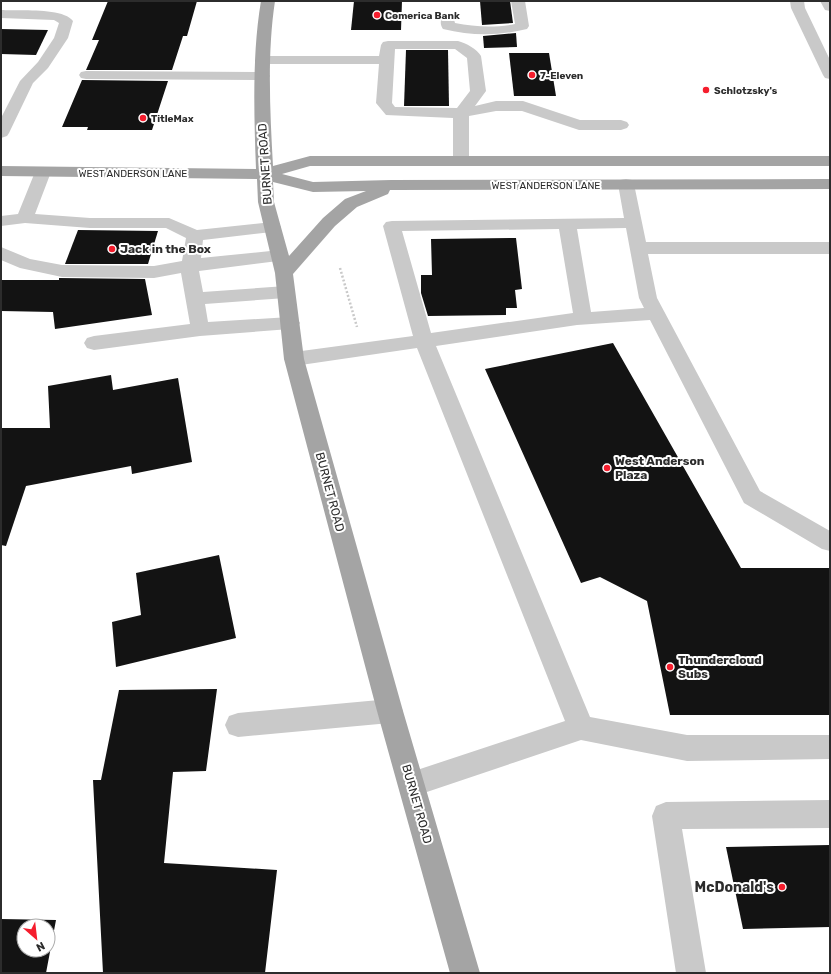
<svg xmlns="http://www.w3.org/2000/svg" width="831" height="974" viewBox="0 0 831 974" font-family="Rubik,sans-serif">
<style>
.building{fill:#131313;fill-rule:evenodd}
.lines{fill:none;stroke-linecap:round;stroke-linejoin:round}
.path{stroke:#c9c9c9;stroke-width:2.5;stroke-dasharray:2 2;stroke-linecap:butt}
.minor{fill:#c9c9c9;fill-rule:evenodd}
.major{fill:#a4a4a4;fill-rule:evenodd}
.poi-dot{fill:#f51d2d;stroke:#fff;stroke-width:1.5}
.labels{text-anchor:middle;stroke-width:4;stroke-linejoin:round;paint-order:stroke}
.far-poi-label{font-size:10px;font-weight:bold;fill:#2c2c2c;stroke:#fff;text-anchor:start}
.far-street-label{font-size:10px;fill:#2c2c2c;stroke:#fff}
.street-label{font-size:12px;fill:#2c2c2c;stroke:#fff}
.poi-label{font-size:12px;font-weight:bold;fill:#2c2c2c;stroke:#fff;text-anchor:start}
.near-poi-label{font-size:14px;font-weight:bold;fill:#2c2c2c;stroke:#fff;text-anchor:end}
</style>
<rect width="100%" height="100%" fill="#fff"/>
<!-- building -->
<g class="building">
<path d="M 108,1 L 197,1 L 187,36 L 183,36 L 172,70 L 86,70 L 99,40 L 92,40 Z"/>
<path d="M 354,1 L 402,1 L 401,30 L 351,30 Z"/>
<path d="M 480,1 L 510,1 L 513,23 L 482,25 Z"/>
<path d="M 1,29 L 48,30 L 36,55 L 1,54 Z"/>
<path d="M 516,33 L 517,47 L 484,48 L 483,36 Z"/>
<path d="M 406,50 L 448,50 L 449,106 L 404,106 Z"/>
<path d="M 509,53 L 549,53 L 556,96 L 514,96 Z"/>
<path d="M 82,80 L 168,81 L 152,130 L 87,130 L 88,127 L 62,127 Z"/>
<path d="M 78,230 L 158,231 L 148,264 L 65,264 Z"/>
<path d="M 516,238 L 522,289 L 515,290 L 517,308 L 506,308 L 506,315 L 428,316 L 421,293 L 421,275 L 432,275 L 431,239 Z"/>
<path d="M 59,278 L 145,279 L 152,315 L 55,329 L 53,312 L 1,311 L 1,280 L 59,280 Z"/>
<path d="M 613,343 L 741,568 L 830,568 L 830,715 L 670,715 L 647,601 L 600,577 L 581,583 L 485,369 Z"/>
<path d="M 111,375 L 113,390 L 178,378 L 192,462 L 132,474 L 131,466 L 26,486 L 6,546 L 1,545 L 1,428 L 50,428 L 48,386 Z"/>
<path d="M 219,555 L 236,638 L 116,667 L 112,622 L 141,615 L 136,573 Z"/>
<path d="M 217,689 L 206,771 L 173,772 L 164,863 L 277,870 L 265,973 L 103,973 L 93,780 L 101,780 L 119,690 Z"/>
<path d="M 830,845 L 830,927 L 743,929 L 726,847 Z"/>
<path d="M 1,919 L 56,920 L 46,973 L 1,973 ZM 24,926 L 48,926 L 48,950 L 24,950 Z"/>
</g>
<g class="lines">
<!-- path -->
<path class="path" d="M 340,268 L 357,327"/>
<!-- minor -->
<g class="minor">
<path d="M 511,1 L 525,1 L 529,26 L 527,29 C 498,36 472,36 443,29 C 440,25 440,20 443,16 L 448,15 L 453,16 L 455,23 C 475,27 495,28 515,24 Z"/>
<path d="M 790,1 L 804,1 L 805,8 L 830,60 L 830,79 L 825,78 L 823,75 L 791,8 Z"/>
<path d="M 820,1 L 830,1 L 830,11 L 825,10 Z"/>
<path d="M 1,10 C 18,11 63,7 73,21 L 68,38 L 48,68 L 33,83 L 9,133 L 7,136 L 1,138 L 1,118 L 20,81 L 38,62 L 54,38 L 59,23 L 54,20 L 1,18 Z"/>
<path d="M 388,41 L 458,41 C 466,43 477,49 481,56 L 486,91 L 475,106 L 496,101 L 523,101 L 580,120 L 621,120 L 627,122 L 629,125 L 627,128 L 621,130 L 579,130 L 522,111 L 496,111 L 469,116 L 469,160 L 467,163 L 461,165 L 455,163 L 453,160 L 453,118 L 386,115 L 376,103 L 379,64 L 263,64 L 258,63 L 256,60 L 258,57 L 263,56 L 379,56 L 381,45 L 383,42 ZM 395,49 L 455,49 L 467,58 L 470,91 L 457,108 L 395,107 L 392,103 Z"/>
<path d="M 86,71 L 263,72 L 268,73 L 270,76 L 268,79 L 263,80 L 86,79 L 81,78 L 79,75 L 81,72 Z"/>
<path d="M 43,167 L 49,169 L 51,172 L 35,214 L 90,218 L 169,218 L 197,230 L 272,222 L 278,223 L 281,227 L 278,231 L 272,232 L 203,240 L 201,258 L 280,250 L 286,252 L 289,256 L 286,260 L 199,271 L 203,292 L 286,286 L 293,288 L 295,292 L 293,296 L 286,298 L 205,304 L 208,322 L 290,317 L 297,318 L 300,323 L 297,328 L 290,329 L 200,336 L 94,350 L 87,348 L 84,343 L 87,338 L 94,336 L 190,324 L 181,273 L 154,278 L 62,277 L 20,268 L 1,260 L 1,247 L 30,259 L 62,265 L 154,266 L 182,261 L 186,238 L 166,228 L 90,228 L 25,223 L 1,226 L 1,216 L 18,214 L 35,172 L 37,169 Z"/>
<path d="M 626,179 L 632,180 L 634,184 L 646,242 L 830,242 L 830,254 L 648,254 L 657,298 L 760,491 L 830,531 L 830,551 L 822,549 L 744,503 L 650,320 L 577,325 L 436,346 L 590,717 L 687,735 L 830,735 L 830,759 L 687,761 L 581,740 L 412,797 L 402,793 L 398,784 L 402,775 L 565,721 L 417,348 L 294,366 L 287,364 L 284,359 L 287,354 L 294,352 L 413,336 L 383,226 L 386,222 L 392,221 L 624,218 L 618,184 L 620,180 ZM 626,228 L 639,298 L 644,308 L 591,312 L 577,229 ZM 559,229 L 573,313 L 431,333 L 402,231 Z"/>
<path d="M 390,699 L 399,703 L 403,711 L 399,719 L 390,723 L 238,737 L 229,734 L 225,725 L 229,716 L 238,713 Z"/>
<path d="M 830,800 L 830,828 L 682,829 L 706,973 L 676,973 L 652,816 L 656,806 L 666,802 Z"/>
</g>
<!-- major -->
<path class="major" d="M 261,1 L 275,1 C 267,53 270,113 273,166 L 310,156 L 830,156 L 830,166 L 310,166 L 282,174 L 313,182 L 391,180 L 830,179 L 830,189 L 390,190 L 388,194 L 357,207 L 335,226 L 293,274 L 304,359 L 403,711 L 480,973 L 450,973 L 377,711 L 284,359 L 275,273 L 258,202 L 257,179 L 1,176 L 1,166 L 256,169 C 254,115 252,54 261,1 ZM 273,182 L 313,192 L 366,191 L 345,199 L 323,218 L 289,256 L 274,202 Z"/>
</g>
<!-- markers -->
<g class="poi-dot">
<circle cx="377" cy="15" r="4"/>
<circle cx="532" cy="75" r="4"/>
<circle cx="706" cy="90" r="4"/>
<circle cx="143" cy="118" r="4"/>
<circle cx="112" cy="249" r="4"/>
<circle cx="607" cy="468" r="4"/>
<circle cx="670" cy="667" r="4"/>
<circle cx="782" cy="887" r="4"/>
</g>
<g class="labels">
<!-- far-poi labels -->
<g class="far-poi-label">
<text x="385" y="19">Comerica Bank</text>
<text x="540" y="79">7-Eleven</text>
<text x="714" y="94">Schlotzsky's</text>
<text x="151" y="122">TitleMax</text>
</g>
<!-- far-street labels -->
<g class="far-street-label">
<text x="133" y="177">WEST ANDERSON LANE</text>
<text x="546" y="189">WEST ANDERSON LANE</text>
</g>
<!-- street labels -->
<g class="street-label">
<text transform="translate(265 164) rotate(-94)" y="4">BURNET ROAD</text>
<text transform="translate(330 492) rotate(75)" y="4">BURNET ROAD</text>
<text transform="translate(417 804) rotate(74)" y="4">BURNET ROAD</text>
</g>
<!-- poi labels -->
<g class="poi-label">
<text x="120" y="253">Jack in the Box</text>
<text x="615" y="465">West Anderson<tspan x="615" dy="14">Plaza</tspan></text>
<text x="678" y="664">Thundercloud<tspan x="678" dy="14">Subs</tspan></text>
</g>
<!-- near-poi labels -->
<g class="near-poi-label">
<text x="774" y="892">McDonald's</text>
</g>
</g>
<!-- border -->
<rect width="831" height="974" fill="none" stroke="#2c2c2c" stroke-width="4"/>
<!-- north arrow -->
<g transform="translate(36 938) rotate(152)"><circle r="19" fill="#ffffff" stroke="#ababab"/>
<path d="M0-3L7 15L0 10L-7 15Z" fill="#f51d2d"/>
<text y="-6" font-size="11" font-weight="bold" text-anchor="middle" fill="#2c2c2c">N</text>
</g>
</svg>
